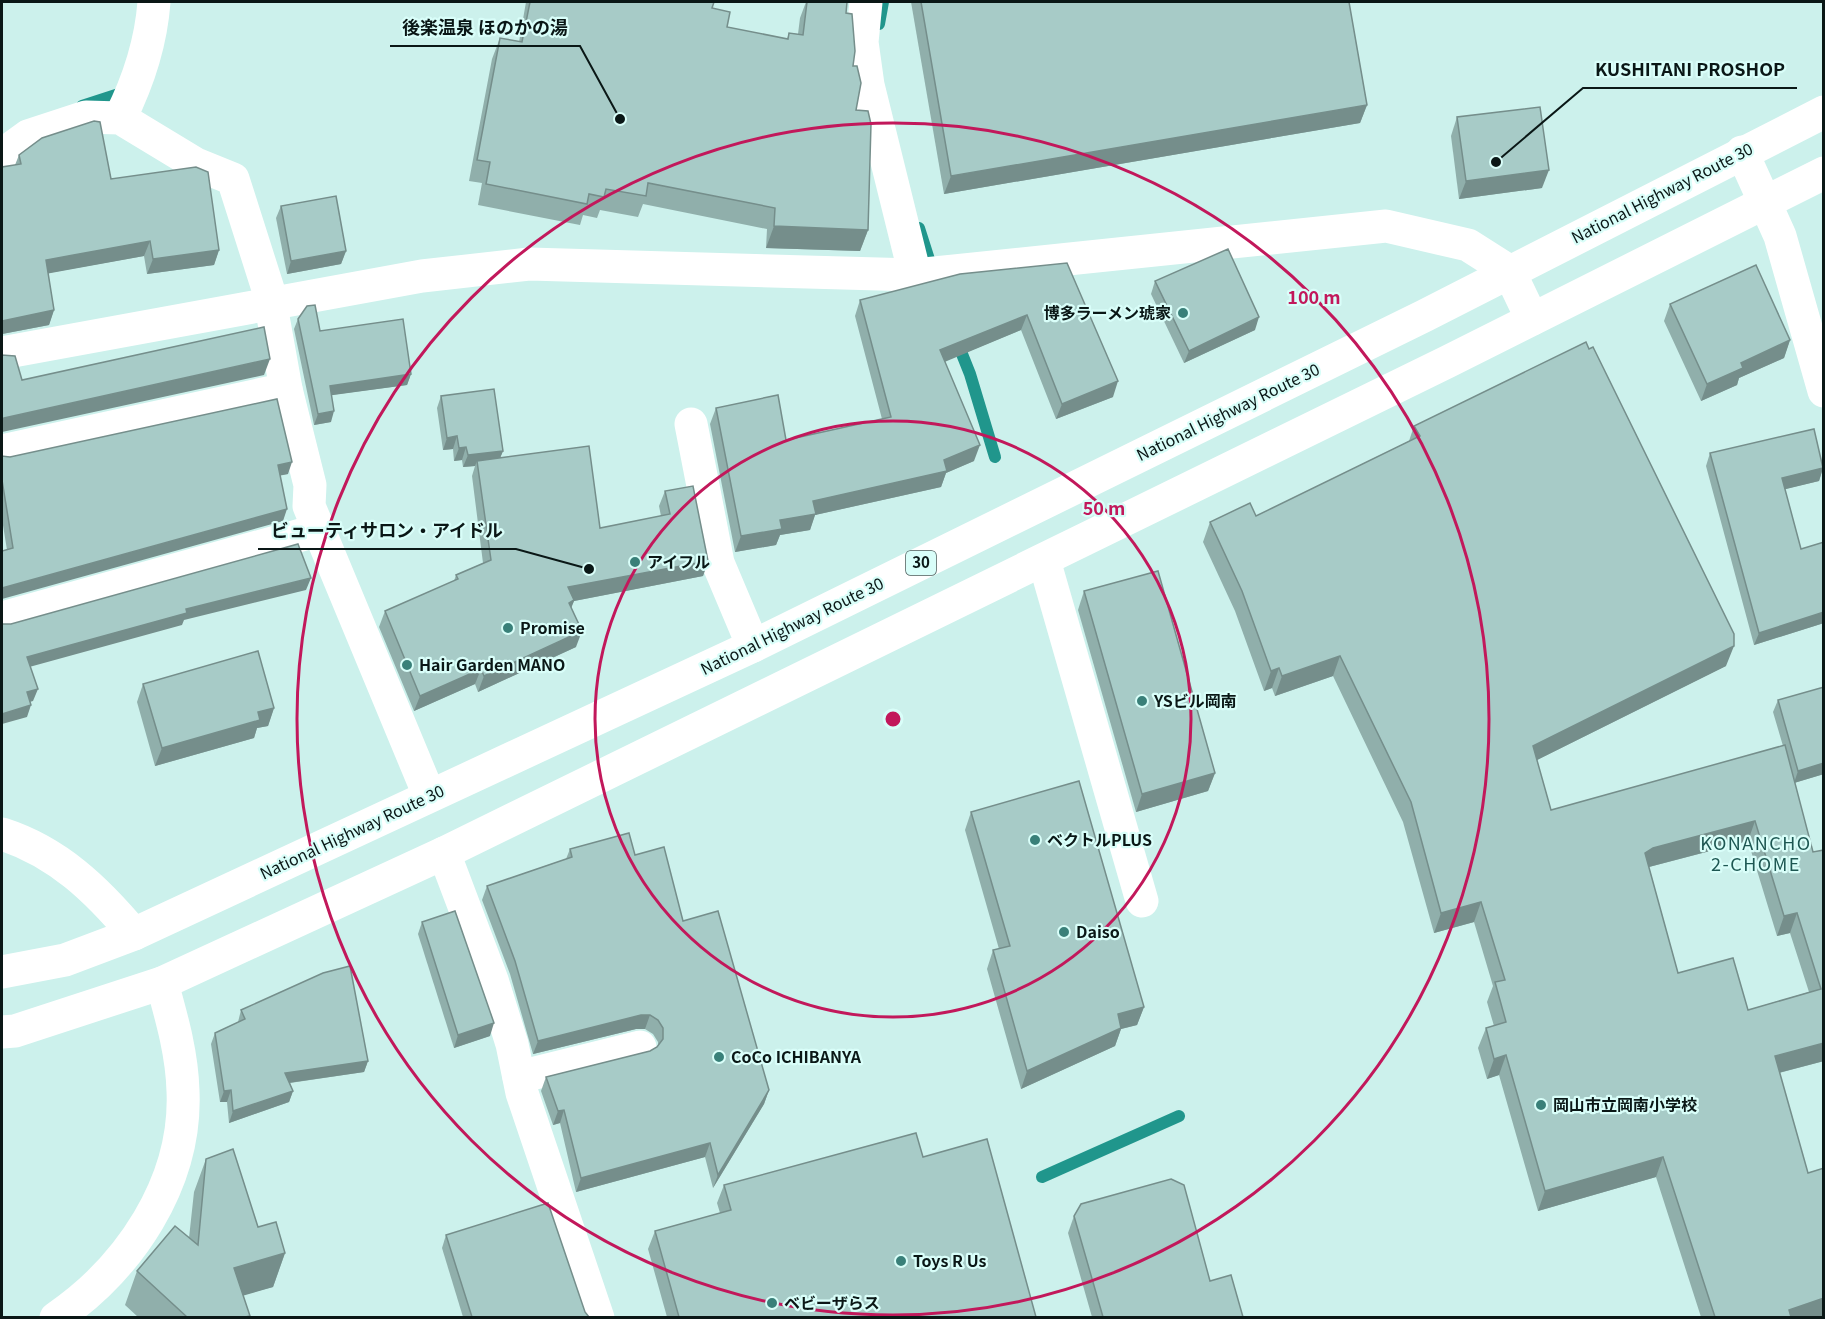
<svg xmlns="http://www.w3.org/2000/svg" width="1825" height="1319" viewBox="0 0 1825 1319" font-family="Georgia,'Noto Sans JP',serif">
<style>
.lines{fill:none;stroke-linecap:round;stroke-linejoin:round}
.stream{stroke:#20968c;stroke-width:12}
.minor{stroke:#fff;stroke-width:33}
.highway{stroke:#fff;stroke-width:33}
.wall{fill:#90afab;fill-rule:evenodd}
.shaded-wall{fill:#758e8b}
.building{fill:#a7cbc7;stroke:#758e8b;stroke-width:1.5;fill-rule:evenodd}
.ring{fill:none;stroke:#c2185b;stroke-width:3}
.poi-dot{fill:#398079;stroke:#d9fef9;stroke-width:2}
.labels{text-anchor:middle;stroke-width:4.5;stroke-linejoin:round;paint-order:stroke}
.shield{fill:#d9fef9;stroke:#485c5a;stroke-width:1.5}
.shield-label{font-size:15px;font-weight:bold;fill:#0a1716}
.street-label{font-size:16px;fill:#0a1716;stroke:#d9fef9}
.poi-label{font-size:16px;font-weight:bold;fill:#0a1716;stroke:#d9fef9;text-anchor:start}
.neighbourhood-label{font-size:18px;letter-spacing:1.5px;fill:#1d5752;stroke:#d9fef9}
.centre{fill:#c2185b;stroke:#d9fef9;stroke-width:3}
.ring-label{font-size:18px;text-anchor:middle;font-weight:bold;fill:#c2185b;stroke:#d9fef9;stroke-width:4.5;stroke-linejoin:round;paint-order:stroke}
.leader{fill:none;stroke:#0a1716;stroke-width:2}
.callout-dot{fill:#0a1716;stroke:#d9fef9;stroke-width:2}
.callout-label{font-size:18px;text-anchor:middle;font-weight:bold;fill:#0a1716;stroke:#d9fef9;stroke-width:4.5;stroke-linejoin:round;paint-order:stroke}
</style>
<rect width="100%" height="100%" fill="#ccf1ec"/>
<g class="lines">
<!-- stream -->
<g class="stream">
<path d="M 879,24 L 883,2"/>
<path d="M 82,106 L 122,93 L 123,90"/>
<path d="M 919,228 L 933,272"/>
<path d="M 956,339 L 970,374 L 995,457"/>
<path d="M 1042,1177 L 1179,1116"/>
</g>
<!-- minor -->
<g class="minor">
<path d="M 866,2 L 862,42 L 868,85 L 915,275"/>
<path d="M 120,118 C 138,82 151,42 154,2"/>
<path d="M 1742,152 L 1780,236 L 1824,391"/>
<path d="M 2,155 L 28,136 L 86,117 L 120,118 L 196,164 L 233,179 L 268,289 L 286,389 L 310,485 L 309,506 L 429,795"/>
<path d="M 2,353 L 422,276 L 529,264 L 915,275 L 1386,226 L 1468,245 L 1509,271 L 1532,319"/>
<path d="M 691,424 L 718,563 L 753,646"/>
<path d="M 2,451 L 286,389"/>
<path d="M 1044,560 L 1142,901"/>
<path d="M 2,618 L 319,530"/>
<path d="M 2,834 C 58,852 97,890 134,934"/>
<path d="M 444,853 L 492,980 L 512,1044 L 522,1093 L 598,1318"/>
<path d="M 519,1077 L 640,1047"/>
<path d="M 56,1318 C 129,1268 187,1183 183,1091 C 182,1054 172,1019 162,983"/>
</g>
<!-- highway -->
<g class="highway">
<path d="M 2,972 L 65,960 L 134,934 L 753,646 L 1424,316 L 1824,112"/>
<path d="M 2,1032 L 15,1031 L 162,983 L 444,853 L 1447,362 L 1824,173"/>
</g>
</g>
<!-- wall -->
<g class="wall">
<path d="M 526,2 L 714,2 L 712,8 L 727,27 L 787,39 L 789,33 L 798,34 L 800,18 L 806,2 L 847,2 L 846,13 L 853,66 L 868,230 L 860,251 L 766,248 L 767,229 L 643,204 L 638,217 L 600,210 L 597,218 L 583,215 L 580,225 L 478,205 L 482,183 L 469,181 L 492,59 L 500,38 L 519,42 Z"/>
<path d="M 911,2 L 1349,2 L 1367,105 L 1360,123 L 944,194 Z"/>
<path d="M 1457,117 L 1542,188 L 1459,199 L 1451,136 Z"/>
<path d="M 19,155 L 111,179 L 219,250 L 214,265 L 147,274 L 144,256 L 48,273 L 54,310 L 49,325 L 2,334 L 2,167 L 15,165 Z"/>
<path d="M 281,206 L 346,251 L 341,264 L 287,274 L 276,218 Z"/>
<path d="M 1067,263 L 1113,397 L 1056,419 L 1021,330 L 945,361 L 974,461 L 946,473 L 941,487 L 815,515 L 810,530 L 780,535 L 776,545 L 735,552 L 710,424 L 716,408 L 786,440 L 882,419 L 855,316 L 860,300 Z"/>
<path d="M 1155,281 L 1255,330 L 1184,363 L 1151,294 Z"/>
<path d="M 1670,304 L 1790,340 L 1784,358 L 1739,378 L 1737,385 L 1701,401 L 1664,321 Z"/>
<path d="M 298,319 L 320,331 L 411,374 L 407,385 L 331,395 L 331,422 L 314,425 L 294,329 Z"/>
<path d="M 441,396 L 503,451 L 500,458 L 600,528 L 661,516 L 659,506 L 665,491 L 708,561 L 703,576 L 574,601 L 571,607 L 576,647 L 478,692 L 475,684 L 414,711 L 379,627 L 385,611 L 454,581 L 456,575 L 483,563 L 472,476 L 475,466 L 463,467 L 462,460 L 454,461 L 453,449 L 443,450 L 437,408 Z"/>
<path d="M 1414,426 L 1726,666 L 1537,760 L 1551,810 L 1783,746 L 1773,712 L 1778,700 L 1824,774 L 1794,783 L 1813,852 L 1824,850 L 1824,1061 L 1779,1073 L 1808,1173 L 1824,1168 L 1824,1316 L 1818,1317 L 1701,1317 L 1656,1177 L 1538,1211 L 1499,1075 L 1487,1079 L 1478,1048 L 1486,1028 L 1494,1026 L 1487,1002 L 1493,986 L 1474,922 L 1434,933 L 1403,822 L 1333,676 L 1275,696 L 1272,688 L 1264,691 L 1235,611 L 1203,542 L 1210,522 L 1256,516 L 1409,441 ZM 1748,841 L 1777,936 L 1790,933 L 1809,992 L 1748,1010 L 1678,973 L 1649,867 Z"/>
<path d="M 1710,453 L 1823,468 L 1819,481 L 1785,489 L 1801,549 L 1824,542 L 1824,623 L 1754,645 L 1706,466 Z"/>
<path d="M 2,456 L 10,457 L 288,474 L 280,475 L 283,521 L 7,550 L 2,519 Z"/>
<path d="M 1084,591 L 1215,773 L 1208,791 L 1136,812 L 1078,610 Z"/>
<path d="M 143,684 L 274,708 L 268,726 L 257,728 L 254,738 L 155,766 L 137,702 Z"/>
<path d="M 971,812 L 1144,1007 L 1137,1025 L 1121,1029 L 1115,1046 L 1021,1089 L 987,969 L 993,950 L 999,949 L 965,830 Z"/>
<path d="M 570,849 L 635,855 L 683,921 L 769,1090 L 764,1104 L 713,1188 L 705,1157 L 576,1192 L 560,1123 L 553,1125 L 541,1091 L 546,1077 L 650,1051 L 658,1047 L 658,1042 L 653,1034 L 645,1029 L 636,1029 L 533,1054 L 510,974 L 482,900 L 487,886 L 566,859 Z"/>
<path d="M 422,922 L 490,1036 L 454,1048 L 418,934 Z"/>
<path d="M 241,1010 L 368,1061 L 364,1072 L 290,1083 L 293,1091 L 289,1102 L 229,1123 L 227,1102 L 220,1102 L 211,1044 L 215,1033 L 238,1022 Z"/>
<path d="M 923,1157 L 1036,1317 L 667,1317 L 648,1249 L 655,1231 L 720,1213 L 717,1203 L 724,1185 Z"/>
<path d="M 206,1159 L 258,1227 L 285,1253 L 273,1287 L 243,1295 L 250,1316 L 249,1317 L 138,1317 L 125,1305 L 137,1271 L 189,1238 L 194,1192 Z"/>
<path d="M 1074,1216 L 1210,1281 L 1243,1317 L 1092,1317 L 1068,1233 Z"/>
<path d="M 446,1235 L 585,1312 L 589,1317 L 463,1317 L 442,1248 Z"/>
</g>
<!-- shaded-wall -->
<g class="shaded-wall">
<path d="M 1367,105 L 1360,123 L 944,194 L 951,176 Z"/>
<path d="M 1549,170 L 1542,188 L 1459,199 L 1466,181 Z"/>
<path d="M 774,226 L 868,230 L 860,251 L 766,248 Z"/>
<path d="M 150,241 L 144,256 L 40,275 L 46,260 Z"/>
<path d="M 219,250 L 214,265 L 147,274 L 153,259 Z"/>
<path d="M 346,251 L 341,264 L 287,274 L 291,261 Z"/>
<path d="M 54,310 L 49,325 L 2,334 L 2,321 L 4,320 Z"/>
<path d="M 1027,315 L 1021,330 L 935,366 L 940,350 Z"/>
<path d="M 1259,317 L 1255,330 L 1184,363 L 1189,351 Z"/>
<path d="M 1790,340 L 1784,358 L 1739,378 L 1737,385 L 1701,401 L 1707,384 L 1741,363 Z"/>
<path d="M 270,359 L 264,375 L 2,432 L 2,419 L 4,418 Z"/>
<path d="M 411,374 L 407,385 L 326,396 L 330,386 Z"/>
<path d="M 1118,381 L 1113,397 L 1056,419 L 1062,404 Z"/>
<path d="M 334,411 L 331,422 L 314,425 L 318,414 Z"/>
<path d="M 457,436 L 453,449 L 443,450 L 447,438 Z"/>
<path d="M 980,445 L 974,461 L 946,473 L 941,487 L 815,515 L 810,530 L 780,535 L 776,545 L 735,552 L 741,536 L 780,520 L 813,501 L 944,460 Z"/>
<path d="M 466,447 L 462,460 L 454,461 L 459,448 Z"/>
<path d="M 503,451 L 498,463 L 477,461 L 475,466 L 463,467 L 468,455 Z"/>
<path d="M 292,462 L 288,474 L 273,477 L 278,465 Z"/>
<path d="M 1823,468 L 1819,481 L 1778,491 L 1782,478 Z"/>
<path d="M 287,509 L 283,521 L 2,599 L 2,588 Z"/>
<path d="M 708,561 L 703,576 L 574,601 L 568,616 L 568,587 Z"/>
<path d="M 311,578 L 306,590 L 184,620 L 182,625 L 22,669 L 27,657 L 186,609 Z"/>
<path d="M 1824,612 L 1824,623 L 1754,645 L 1759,633 Z"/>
<path d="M 582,631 L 576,647 L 478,692 L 484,676 Z"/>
<path d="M 1734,646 L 1726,666 L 1525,766 L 1533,746 Z"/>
<path d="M 1340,656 L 1333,676 L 1275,696 L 1282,676 Z"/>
<path d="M 1279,668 L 1272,688 L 1264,691 L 1271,671 Z"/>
<path d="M 481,669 L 475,684 L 414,711 L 420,696 Z"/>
<path d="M 38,689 L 33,701 L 23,704 L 27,692 Z"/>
<path d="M 31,705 L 27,717 L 2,724 L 2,714 Z"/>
<path d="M 274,708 L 268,726 L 257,728 L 254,738 L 155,766 L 162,748 L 258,712 Z"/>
<path d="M 1824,763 L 1824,774 L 1794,783 L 1798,771 Z"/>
<path d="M 1215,773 L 1208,791 L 1136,812 L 1142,794 Z"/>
<path d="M 1755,821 L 1748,841 L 1645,868 L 1645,853 L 1653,848 Z"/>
<path d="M 1481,902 L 1474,922 L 1434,933 L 1441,913 Z"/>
<path d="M 1797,913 L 1790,933 L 1777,936 L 1784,916 Z"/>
<path d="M 1144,1007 L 1137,1025 L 1121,1029 L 1115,1046 L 1021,1089 L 1027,1071 L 1118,1014 Z"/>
<path d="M 641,1015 L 650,1015 L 645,1029 L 636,1029 L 533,1054 L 538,1041 Z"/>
<path d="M 494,1023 L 490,1036 L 454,1048 L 458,1035 Z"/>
<path d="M 1824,1043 L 1824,1061 L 1767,1076 L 1775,1056 Z"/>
<path d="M 1506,1055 L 1499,1075 L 1487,1079 L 1494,1059 Z"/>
<path d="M 368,1061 L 364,1072 L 281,1084 L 285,1073 Z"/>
<path d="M 231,1090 L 227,1102 L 220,1102 L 224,1091 Z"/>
<path d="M 769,1090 L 764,1104 L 713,1188 L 718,1175 Z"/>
<path d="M 293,1091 L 289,1102 L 229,1123 L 233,1111 Z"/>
<path d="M 564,1110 L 560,1123 L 553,1125 L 558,1111 Z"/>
<path d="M 710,1143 L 705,1157 L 576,1192 L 581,1178 Z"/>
<path d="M 1663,1157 L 1656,1177 L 1538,1211 L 1545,1191 Z"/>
<path d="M 285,1253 L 273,1287 L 221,1302 L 234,1268 Z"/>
<path d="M 1824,1298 L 1824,1316 L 1818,1317 L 1786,1317 L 1789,1310 Z"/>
</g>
<!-- building -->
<g class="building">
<path d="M 530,2 L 714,2 L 712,8 L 730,12 L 727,27 L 788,39 L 789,33 L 803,35 L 807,2 L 847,2 L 846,13 L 852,14 L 855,51 L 853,66 L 857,66 L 861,83 L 856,110 L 868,111 L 871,124 L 868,230 L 774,226 L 775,208 L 648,183 L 646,196 L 606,189 L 604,197 L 589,194 L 587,204 L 486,184 L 490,162 L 477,160 L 500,38 L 522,42 Z"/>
<path d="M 921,2 L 1349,2 L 1367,105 L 951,176 Z"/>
<path d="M 1540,107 L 1549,170 L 1466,181 L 1457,117 Z"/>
<path d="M 94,121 L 100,122 L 111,179 L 196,167 L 208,172 L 219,250 L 153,259 L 150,241 L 46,260 L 54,310 L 2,321 L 2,167 L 21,164 L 19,155 L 42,138 Z"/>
<path d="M 336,196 L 346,251 L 291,261 L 281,206 Z"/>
<path d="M 1228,249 L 1259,317 L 1189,351 L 1155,281 Z"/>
<path d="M 1067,263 L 1118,381 L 1062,404 L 1027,315 L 940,350 L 980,445 L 944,460 L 947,471 L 813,501 L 816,514 L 780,520 L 782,529 L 741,536 L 716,408 L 778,395 L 786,440 L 891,417 L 860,300 L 960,274 Z"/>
<path d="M 1756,265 L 1790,340 L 1741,363 L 1743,368 L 1707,384 L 1670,304 Z"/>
<path d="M 315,305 L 320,331 L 403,319 L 411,374 L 330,386 L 334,411 L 318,414 L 298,319 L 307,306 Z"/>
<path d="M 264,327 L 270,359 L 4,418 L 2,419 L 2,355 L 15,356 L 22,380 Z"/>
<path d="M 1586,342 L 1589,349 L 1593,347 L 1734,634 L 1734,646 L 1533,746 L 1551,810 L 1785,745 L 1813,852 L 1824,850 L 1824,1043 L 1775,1056 L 1808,1173 L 1824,1168 L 1824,1298 L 1789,1310 L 1791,1317 L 1715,1317 L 1663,1157 L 1545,1191 L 1506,1055 L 1494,1059 L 1486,1028 L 1506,1022 L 1495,982 L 1505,980 L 1481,902 L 1441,913 L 1411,802 L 1340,656 L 1282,676 L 1279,668 L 1271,671 L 1242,591 L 1210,522 L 1250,503 L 1256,516 L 1420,436 L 1414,426 ZM 1755,821 L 1784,916 L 1797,913 L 1821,989 L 1748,1010 L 1733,958 L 1678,973 L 1645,853 L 1653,848 Z"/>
<path d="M 494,389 L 503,451 L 468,455 L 466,447 L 459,448 L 457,436 L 447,438 L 441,396 Z"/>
<path d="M 277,399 L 292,462 L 278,465 L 287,509 L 2,588 L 2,551 L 13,548 L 2,480 L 2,456 L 10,457 Z"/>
<path d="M 1814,429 L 1823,468 L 1782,478 L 1801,549 L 1824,542 L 1824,612 L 1759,633 L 1710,453 Z"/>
<path d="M 589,446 L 600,528 L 670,514 L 665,491 L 693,486 L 708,561 L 568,587 L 574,600 L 569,603 L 582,631 L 484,676 L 481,669 L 420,696 L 385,611 L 458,579 L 456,575 L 491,560 L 477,461 Z"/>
<path d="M 298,544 L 311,578 L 186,609 L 187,613 L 27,657 L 38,689 L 27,692 L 31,705 L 2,714 L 2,624 L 11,624 Z"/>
<path d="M 1158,571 L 1215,773 L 1142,794 L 1084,591 Z"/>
<path d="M 258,651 L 274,708 L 258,712 L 260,720 L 162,748 L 143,684 Z"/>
<path d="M 1824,687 L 1824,763 L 1798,771 L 1778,700 Z"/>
<path d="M 1079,781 L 1144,1007 L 1118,1014 L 1121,1028 L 1027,1071 L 993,950 L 1010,946 L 971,812 Z"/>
<path d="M 629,833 L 635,855 L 664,847 L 683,921 L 718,911 L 769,1090 L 718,1175 L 710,1143 L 581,1178 L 564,1110 L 558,1111 L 546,1077 L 650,1051 L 657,1047 L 663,1039 L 663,1028 L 658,1020 L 650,1015 L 641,1015 L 538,1041 L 515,961 L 487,886 L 572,857 L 570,849 Z"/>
<path d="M 455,911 L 494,1023 L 458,1035 L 422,922 Z"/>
<path d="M 350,966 L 368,1061 L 285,1073 L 293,1091 L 233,1111 L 231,1090 L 224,1091 L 215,1033 L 245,1019 L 241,1010 L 323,973 Z"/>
<path d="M 916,1133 L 923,1157 L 987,1139 L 1036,1317 L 679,1317 L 655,1231 L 731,1210 L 724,1185 Z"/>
<path d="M 233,1149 L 258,1227 L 276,1222 L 285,1253 L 234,1268 L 250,1316 L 245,1317 L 187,1317 L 137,1271 L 175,1226 L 198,1245 L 206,1159 Z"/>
<path d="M 1171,1179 L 1184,1185 L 1210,1281 L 1231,1275 L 1243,1317 L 1103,1317 L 1074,1216 L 1081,1204 Z"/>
<path d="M 548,1203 L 585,1312 L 589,1317 L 472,1317 L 446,1235 Z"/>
</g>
<!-- distance rings -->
<g class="ring">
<circle cx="893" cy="719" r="298"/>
<circle cx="893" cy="719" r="596"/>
</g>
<!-- markers -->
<g class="poi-dot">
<circle cx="1183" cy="313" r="6"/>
<circle cx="635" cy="562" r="6"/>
<circle cx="508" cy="628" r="6"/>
<circle cx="407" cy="665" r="6"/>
<circle cx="1142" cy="701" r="6"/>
<circle cx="1035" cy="840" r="6"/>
<circle cx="1064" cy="932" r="6"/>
<circle cx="719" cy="1057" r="6"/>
<circle cx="1541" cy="1105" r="6"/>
<circle cx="901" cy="1261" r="6"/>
<circle cx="772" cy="1303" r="6"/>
</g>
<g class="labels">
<!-- shield labels -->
<rect class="shield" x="906" y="551" width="30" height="24" rx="4.5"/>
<g class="shield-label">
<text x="921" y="568">30</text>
</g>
<!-- street labels -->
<g class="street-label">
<text transform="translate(1662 193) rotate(-27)" y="6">National Highway Route 30</text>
<text transform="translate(1228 412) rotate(-26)" y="6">National Highway Route 30</text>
<text transform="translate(792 626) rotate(-26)" y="6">National Highway Route 30</text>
<text transform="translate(352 832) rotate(-25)" y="6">National Highway Route 30</text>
</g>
<!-- poi labels -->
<g class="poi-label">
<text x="1171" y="319" text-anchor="end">博多ラーメン琥家</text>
<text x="647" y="568">アイフル</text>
<text x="520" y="634">Promise</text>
<text x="419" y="671">Hair Garden MANO</text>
<text x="1154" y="707">YSビル岡南</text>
<text x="1047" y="846">ベクトルPLUS</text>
<text x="1076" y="938">Daiso</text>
<text x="731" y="1063">CoCo ICHIBANYA</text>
<text x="1553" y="1111">岡山市立岡南小学校</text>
<text x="913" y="1267">Toys R Us</text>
<text x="784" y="1309">ベビーザらス</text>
</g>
<!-- neighbourhood labels -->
<g class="neighbourhood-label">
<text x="1756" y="850">KONANCHO<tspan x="1756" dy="21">2-CHOME</tspan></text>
</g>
</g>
<circle cx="893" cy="719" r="9" class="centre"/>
<g class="ring-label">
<text x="1314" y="304">100 m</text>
<text x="1104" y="515">50 m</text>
</g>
<!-- callouts -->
<path class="leader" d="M620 119L580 46H390M1496 162L1583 88H1797M589 569L516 549H258"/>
<g class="callout-dot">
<circle cx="620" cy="119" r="6"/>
<circle cx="1496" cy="162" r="6"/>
<circle cx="589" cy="569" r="6"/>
</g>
<g class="callout-label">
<text x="485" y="34">後楽温泉 ほのかの湯</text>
<text x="1690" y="76">KUSHITANI PROSHOP</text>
<text x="387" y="537">ビューティサロン・アイドル</text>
</g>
<!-- border -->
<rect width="1825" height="1319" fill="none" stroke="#0a1716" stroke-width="6"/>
</svg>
